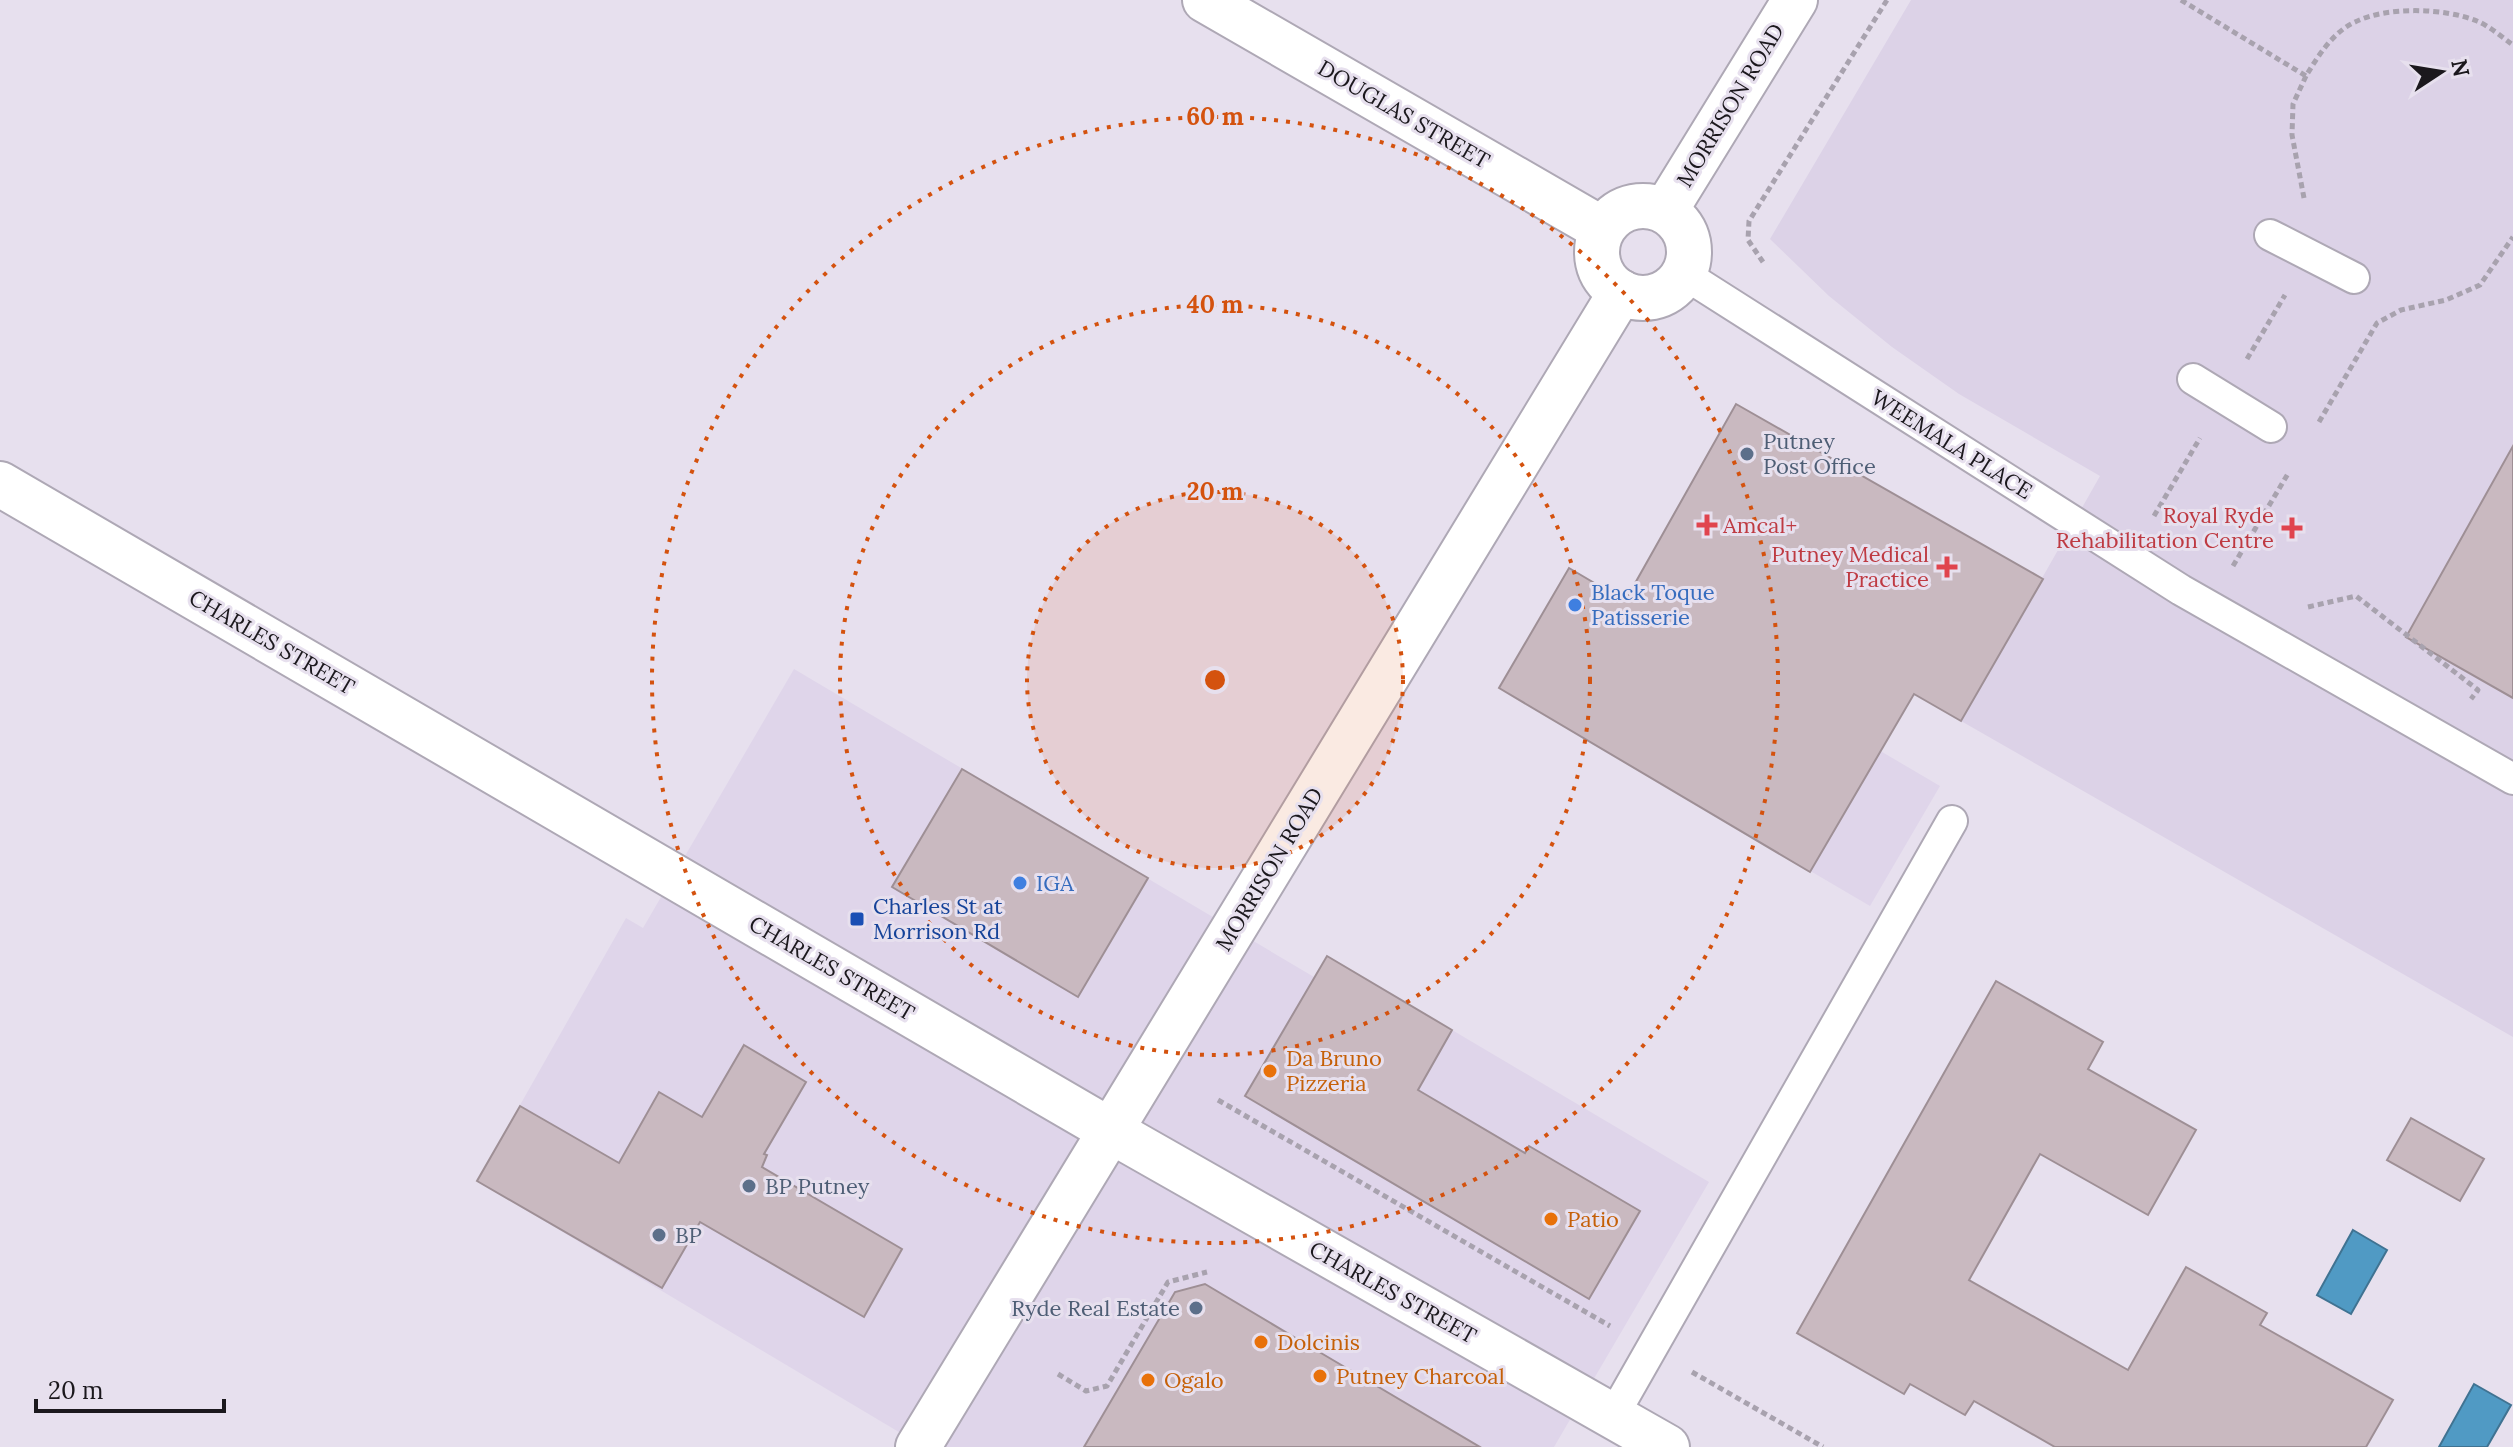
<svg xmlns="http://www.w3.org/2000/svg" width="2513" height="1447" viewBox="0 0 2513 1447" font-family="Lora,serif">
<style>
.commercial{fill:#dfd5ea}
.built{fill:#dcd2e7}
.water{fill:#509ac4;stroke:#407392;stroke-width:2}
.building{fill:#c9b9c0;stroke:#9e8f95;stroke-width:2}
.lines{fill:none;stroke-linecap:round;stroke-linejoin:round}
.service-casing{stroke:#aea8b5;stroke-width:34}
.minor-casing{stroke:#aea8b5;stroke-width:48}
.tertiary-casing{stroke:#aea8b5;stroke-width:48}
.path{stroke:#a8a2ae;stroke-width:5;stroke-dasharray:6 4;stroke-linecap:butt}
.service{stroke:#fff;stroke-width:30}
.minor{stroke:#fff;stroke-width:44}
.tertiary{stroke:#fff;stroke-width:44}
.ring{fill:none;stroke:#d4520e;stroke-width:4;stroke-dasharray:4 8}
.service-dot{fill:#5c6f8a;stroke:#e7e0ee;stroke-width:3}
.health-dot{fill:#e0444e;stroke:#e7e0ee;stroke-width:3}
.shop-dot{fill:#3f7fe0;stroke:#e7e0ee;stroke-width:3}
.transit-dot{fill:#1a4fb4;stroke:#e7e0ee;stroke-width:3}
.food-dot{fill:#e8710a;stroke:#e7e0ee;stroke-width:3}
.labels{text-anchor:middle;stroke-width:6;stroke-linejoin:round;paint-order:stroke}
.street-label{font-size:22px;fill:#1b181d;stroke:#e7e0ee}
.service-label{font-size:22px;fill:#4e5e75;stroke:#e7e0ee;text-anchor:start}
.health-label{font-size:22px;fill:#be3a42;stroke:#e7e0ee;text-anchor:end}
.shop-label{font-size:22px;fill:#366cbe;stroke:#e7e0ee;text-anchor:start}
.transit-label{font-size:22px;fill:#164399;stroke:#e7e0ee;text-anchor:start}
.food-label{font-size:22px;fill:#c56008;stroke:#e7e0ee;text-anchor:start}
.centre{fill:#d4520e;stroke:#e7e0ee;stroke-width:4}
.ring-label{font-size:24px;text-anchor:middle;font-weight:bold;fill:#d4520e;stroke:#e7e0ee;stroke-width:6;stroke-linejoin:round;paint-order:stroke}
</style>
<rect width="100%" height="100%" fill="#e7e0ee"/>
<!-- commercial -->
<g class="commercial">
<path d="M 1569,568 L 1940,786 L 1870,906 L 1499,688 Z"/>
<path d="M 794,669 L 1314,977 L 1327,956 L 1709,1182 L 1554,1447 L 924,1447 L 477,1181 L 626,918 L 643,928 Z"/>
</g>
<!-- built -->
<path class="built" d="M 1911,0 L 2513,0 L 2513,1037 L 1961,721 L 2100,476 L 1959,394 L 1892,347 L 1829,296 L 1770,239 Z"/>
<!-- water -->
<g class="water">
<path d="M 2353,1230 L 2387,1250 L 2351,1314 L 2317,1295 Z"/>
<path d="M 2474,1384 L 2511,1405 L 2487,1447 L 2439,1447 Z"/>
</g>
<!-- building -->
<g class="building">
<path d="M 1736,404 L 2043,579 L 1961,721 L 1914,694 L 1810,872 L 1499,688 L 1569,568 L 1625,601 Z"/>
<path d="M 2513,446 L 2513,698 L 2406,637 Z"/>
<path d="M 962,769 L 1148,878 L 1078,997 L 892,887 Z"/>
<path d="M 1327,956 L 1452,1030 L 1418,1090 L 1525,1153 L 1529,1146 L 1640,1211 L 1589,1299 L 1245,1096 Z"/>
<path d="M 1996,981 L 2103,1042 L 2088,1069 L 2196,1130 L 2148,1215 L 2040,1154 L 1969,1280 L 2128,1370 L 2186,1267 L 2267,1313 L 2260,1325 L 2393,1400 L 2366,1447 L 2055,1447 L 1974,1401 L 1965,1415 L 1910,1384 L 1904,1394 L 1797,1333 Z"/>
<path d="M 744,1045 L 806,1082 L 764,1154 L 767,1155 L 762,1167 L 902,1249 L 864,1317 L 700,1222 L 662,1288 L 477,1181 L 520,1106 L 619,1163 L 659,1092 L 702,1117 Z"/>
<path d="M 2411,1118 L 2484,1159 L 2460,1201 L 2387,1160 Z"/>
<path d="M 1205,1284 L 1299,1340 L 1480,1447 L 1084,1447 L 1175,1292 Z"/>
</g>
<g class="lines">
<defs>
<g id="service">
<path d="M 2270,235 L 2354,278"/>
<path d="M 1684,274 L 2181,590 L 2513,779"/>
<path d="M 2193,379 L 2271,427"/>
<path d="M 1613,1416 L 1952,821"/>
</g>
<g id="minor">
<path d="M 1205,0 L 1602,229"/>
<path d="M 0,484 L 1111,1131"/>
</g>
<g id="tertiary">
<circle cx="1643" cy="252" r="46"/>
<path d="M 1665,211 L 1795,0"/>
<path d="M 1111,1131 L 1667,1447"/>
<path d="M 918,1447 L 1621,292"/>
</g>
</defs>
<!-- service casing -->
<use href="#service" class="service-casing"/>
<!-- minor casing -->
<use href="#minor" class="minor-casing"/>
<!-- tertiary casing -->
<use href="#tertiary" class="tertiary-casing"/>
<!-- path -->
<g class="path">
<path d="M 2181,0 L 2306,76 C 2318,56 2333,32 2355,22 C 2387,6 2445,8 2477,21 C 2489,26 2502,37 2513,45"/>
<path d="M 2304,198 L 2292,135 L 2293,104 L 2306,76"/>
<path d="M 1763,262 L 1748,240 L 1749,221 L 1887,0"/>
<path d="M 2247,359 L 2285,295"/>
<path d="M 2319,422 L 2377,323 L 2401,310 L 2446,300 L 2480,285 L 2513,237"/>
<path d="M 2154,516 L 2200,438"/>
<path d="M 2233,566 L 2289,472"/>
<path d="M 2308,607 L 2356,596 L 2478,690 L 2471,699"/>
<path d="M 1218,1100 L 1610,1326"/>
<path d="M 1692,1372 L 1823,1447"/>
<path d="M 1058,1374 L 1086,1391 L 1107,1386 L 1168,1282 L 1207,1272"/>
</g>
<!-- service -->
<use href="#service" class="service"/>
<!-- minor -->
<use href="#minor" class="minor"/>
<!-- tertiary -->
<use href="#tertiary" class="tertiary"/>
</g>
<!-- distance rings -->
<circle cx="1215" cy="680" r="188" fill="#d4520e" fill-opacity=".12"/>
<g class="ring">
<circle cx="1215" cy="680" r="188"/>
<circle cx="1215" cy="680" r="375"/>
<circle cx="1215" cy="680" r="563"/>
</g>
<!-- markers -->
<g class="service-dot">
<circle cx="1747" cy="454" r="8"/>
<circle cx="749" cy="1186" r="8"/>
<circle cx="659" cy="1235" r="8"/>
<circle cx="1196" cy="1308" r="8"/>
</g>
<g class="health-dot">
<path d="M1703 513h8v8h8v8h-8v8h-8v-8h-8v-8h8z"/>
<path d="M2288 516h8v8h8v8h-8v8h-8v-8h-8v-8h8z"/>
<path d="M1943 555h8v8h8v8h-8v8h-8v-8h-8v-8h8z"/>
</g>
<g class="shop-dot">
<circle cx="1575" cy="605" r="8"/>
<circle cx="1020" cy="883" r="8"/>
</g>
<rect class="transit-dot" x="849" y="911" width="16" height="16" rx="4"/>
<g class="food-dot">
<circle cx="1270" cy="1071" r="8"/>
<circle cx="1551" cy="1219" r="8"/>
<circle cx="1261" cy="1342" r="8"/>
<circle cx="1320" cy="1376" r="8"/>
<circle cx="1148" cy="1380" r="8"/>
</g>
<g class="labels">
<!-- street labels -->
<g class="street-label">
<text transform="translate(1730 105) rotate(-59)" y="8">MORRISON ROAD</text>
<text transform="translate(1404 114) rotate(30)" y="8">DOUGLAS STREET</text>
<text transform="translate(1952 444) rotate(32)" y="8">WEEMALA PLACE</text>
<text transform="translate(272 642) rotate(30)" y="8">CHARLES STREET</text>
<text transform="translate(1269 869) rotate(-59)" y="8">MORRISON ROAD</text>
<text transform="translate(832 968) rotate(30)" y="8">CHARLES STREET</text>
<text transform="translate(1393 1292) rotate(29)" y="8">CHARLES STREET</text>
</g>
<!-- service labels -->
<g class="service-label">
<text x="1763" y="449">Putney<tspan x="1763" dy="25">Post Office</tspan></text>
<text x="765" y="1194">BP Putney</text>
<text x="675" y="1243">BP</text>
<text x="1180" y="1316" text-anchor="end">Ryde Real Estate</text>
</g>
<!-- health labels -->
<g class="health-label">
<text x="2274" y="523">Royal Ryde<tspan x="2274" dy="25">Rehabilitation Centre</tspan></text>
<text x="1723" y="533" text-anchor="start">Amcal+</text>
<text x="1929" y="562">Putney Medical<tspan x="1929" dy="25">Practice</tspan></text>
</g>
<!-- shop labels -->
<g class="shop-label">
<text x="1591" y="600">Black Toque<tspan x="1591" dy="25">Patisserie</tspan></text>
<text x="1036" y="891">IGA</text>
</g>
<!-- transit labels -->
<g class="transit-label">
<text x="873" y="914">Charles St at<tspan x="873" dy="25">Morrison Rd</tspan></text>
</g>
<!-- food labels -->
<g class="food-label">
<text x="1286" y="1066">Da Bruno<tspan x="1286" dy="25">Pizzeria</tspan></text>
<text x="1567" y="1227">Patio</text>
<text x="1277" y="1350">Dolcinis</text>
<text x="1336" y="1384">Putney Charcoal</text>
<text x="1164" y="1388">Ogalo</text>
</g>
</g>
<circle cx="1215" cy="680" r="12" class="centre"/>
<g class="ring-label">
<text x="1215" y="125">60 m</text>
<text x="1215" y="313">40 m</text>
<text x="1215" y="500">20 m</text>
</g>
<!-- north arrow -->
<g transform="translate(2441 72) rotate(78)" stroke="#e7e0ee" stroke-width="6" paint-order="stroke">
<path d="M0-6L14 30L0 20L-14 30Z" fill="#1b181d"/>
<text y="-12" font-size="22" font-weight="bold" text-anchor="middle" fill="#1b181d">N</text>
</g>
<!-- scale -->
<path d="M36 1399v12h188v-12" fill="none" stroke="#1b181d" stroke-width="4"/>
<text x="48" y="1399" font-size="24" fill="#1b181d" stroke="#e7e0ee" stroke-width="6" paint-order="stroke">20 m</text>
</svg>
